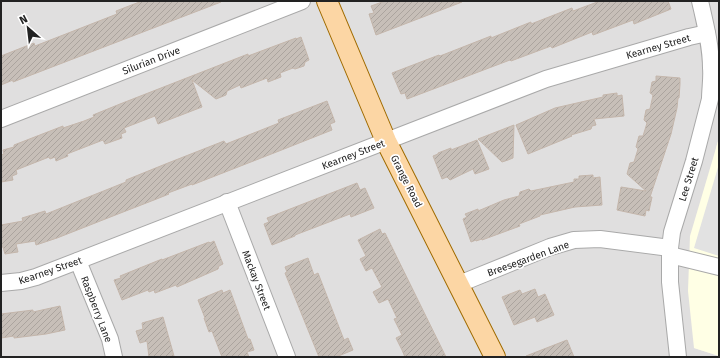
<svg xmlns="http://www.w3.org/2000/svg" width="720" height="358" viewBox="0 0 720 358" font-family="'Fira Sans',sans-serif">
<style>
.residential{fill:#e0dfdf}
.education{fill:#ffffe5}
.parking{fill:#e2e2e2}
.building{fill:url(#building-hatch);stroke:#c4b6ab}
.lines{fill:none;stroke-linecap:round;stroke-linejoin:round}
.minor-casing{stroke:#a9a9a9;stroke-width:18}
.major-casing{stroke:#a06b00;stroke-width:22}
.minor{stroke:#fff;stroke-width:16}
.major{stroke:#fcd6a4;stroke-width:20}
.labels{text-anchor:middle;stroke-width:3.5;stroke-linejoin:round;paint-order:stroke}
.street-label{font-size:10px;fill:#222;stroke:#fff}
</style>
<defs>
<pattern id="building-hatch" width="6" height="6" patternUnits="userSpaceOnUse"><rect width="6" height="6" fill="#c7bfb8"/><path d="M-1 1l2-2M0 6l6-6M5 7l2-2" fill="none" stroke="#aba49e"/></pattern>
</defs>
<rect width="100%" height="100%" fill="#f2efe9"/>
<!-- residential -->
<path class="residential" d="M 1,1 L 719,1 L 719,138 L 716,147 L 694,348 L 719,356 L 719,357 L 1,357 Z"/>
<!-- education -->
<path class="education" d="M 719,138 L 719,356 L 694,348 L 688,291 L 690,236 Z"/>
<!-- parking -->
<path class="parking" d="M 719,164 L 719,256 L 694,248 Z"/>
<!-- building -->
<g class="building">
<path d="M 142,1 L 221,1 L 221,2 L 13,82 L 13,80 L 1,85 L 1,56 L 34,43 L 35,46 L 117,14 L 116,11 Z"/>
<path d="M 385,1 L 462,1 L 462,2 L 376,35 L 369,14 L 374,13 L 371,6 Z"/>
<path d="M 600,1 L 668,1 L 671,9 L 634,24 L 633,20 L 593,35 L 592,32 L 552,48 L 551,46 L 511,61 L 510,60 L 407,99 L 405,93 L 401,94 L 392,73 L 439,55 L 440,56 L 491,36 L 491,38 L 531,22 L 531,24 L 572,8 L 573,11 Z"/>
<path d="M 301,37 L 309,60 L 305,62 L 304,66 L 295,69 L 293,68 L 280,73 L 281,77 L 268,82 L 267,78 L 241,88 L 240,85 L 227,91 L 226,95 L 216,99 L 192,80 L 202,107 L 158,124 L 155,116 L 124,128 L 126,132 L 121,134 L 122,138 L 105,144 L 103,140 L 67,154 L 68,156 L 56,161 L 55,157 L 50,159 L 49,157 L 16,170 L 17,174 L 12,176 L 13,180 L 1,182 L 1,155 L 4,154 L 3,150 L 14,147 L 14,145 L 63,126 L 63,128 L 84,121 L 94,117 L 93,115 L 120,104 L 248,54 L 248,56 L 296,38 L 296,39 Z"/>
<path d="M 656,76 L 680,78 L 680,84 L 679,98 L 678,98 L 677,108 L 671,134 L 650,197 L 652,197 L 649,211 L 646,210 L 645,216 L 617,210 L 621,187 L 646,191 L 627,174 L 630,163 L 634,162 L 638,149 L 636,147 L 639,136 L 643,136 L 647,123 L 644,120 L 646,110 L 650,109 L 653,95 L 650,93 L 652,82 L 656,81 Z"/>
<path d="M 617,93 L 617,96 L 622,95 L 624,116 L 594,119 L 596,125 L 592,126 L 591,129 L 571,135 L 572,136 L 528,154 L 516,125 L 555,108 L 603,97 L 603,95 Z"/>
<path d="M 327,101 L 335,122 L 330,124 L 332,130 L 279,151 L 192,185 L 192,184 L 168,193 L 169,194 L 154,200 L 118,214 L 57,238 L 36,245 L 35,241 L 16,244 L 18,252 L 11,253 L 5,254 L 3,247 L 1,247 L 1,225 L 23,221 L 22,218 L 45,211 L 46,214 L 126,182 L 126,180 L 168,163 L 224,141 L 226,144 L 279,123 L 278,120 Z"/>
<path d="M 514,125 L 513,158 L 508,160 L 502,162 L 478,139 Z"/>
<path d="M 477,140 L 489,169 L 475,174 L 473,169 L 450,180 L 447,177 L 442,179 L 433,156 L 438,154 L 438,153 L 451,148 L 451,150 Z"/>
<path d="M 593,175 L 593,178 L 600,177 L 602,205 L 575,207 L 540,215 L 540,216 L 519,224 L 520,226 L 482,240 L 482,239 L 476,241 L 476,240 L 471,242 L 463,219 L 467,217 L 465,214 L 478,209 L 478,211 L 504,200 L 519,196 L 520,192 L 529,189 L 531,191 L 574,182 L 574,179 L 579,179 L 579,176 Z"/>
<path d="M 357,183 L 360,190 L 365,188 L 374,208 L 351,217 L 350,214 L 295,235 L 295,236 L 272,245 L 264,224 L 269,222 L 267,218 Z"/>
<path d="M 380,229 L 382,234 L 385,233 L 446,357 L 405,357 L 402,350 L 396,338 L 402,335 L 394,319 L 397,318 L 388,299 L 379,303 L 373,292 L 382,287 L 372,268 L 366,271 L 360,259 L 366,256 L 358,240 Z"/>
<path d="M 214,241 L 223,264 L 219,266 L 218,269 L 177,287 L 176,285 L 155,293 L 154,290 L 149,292 L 148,290 L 122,300 L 114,280 L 121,278 L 120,276 L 162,259 L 162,260 L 209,242 L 210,243 Z"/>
<path d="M 308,258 L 314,275 L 318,273 L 344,340 L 348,338 L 353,350 L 336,357 L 319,357 L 285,273 L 287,272 L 285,267 Z"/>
<path d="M 535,289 L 538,297 L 545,294 L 554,315 L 537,322 L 535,317 L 514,325 L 502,297 L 520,290 L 522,294 Z"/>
<path d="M 222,290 L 223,293 L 230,290 L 248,339 L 250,339 L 254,350 L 247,352 L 249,357 L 222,357 L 212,331 L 209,332 L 204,318 L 205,318 L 198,300 Z"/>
<path d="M 60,306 L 65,330 L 46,334 L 14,338 L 14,336 L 1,338 L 1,314 L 33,310 L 33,312 Z"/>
<path d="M 163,317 L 174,356 L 166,357 L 149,357 L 147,341 L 140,343 L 136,331 L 143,329 L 142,323 Z"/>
<path d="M 567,340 L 574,357 L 526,357 L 526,356 Z"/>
</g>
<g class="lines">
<defs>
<g id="minor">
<path d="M 1,119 L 302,1"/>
<path d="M 227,202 L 287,357"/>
<path d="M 670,255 L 719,267"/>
<path d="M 78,261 L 110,339 L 114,357"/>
<path d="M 1,283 L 21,281 L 36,277 L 546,79 L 689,37 L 707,33"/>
<path d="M 459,284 L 550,247 L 574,240 L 600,239 L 670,248"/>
<path d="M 678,357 L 670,282 L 670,248 L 672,232 L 694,161 L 710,99 C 710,89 712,78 711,68 C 711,46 705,23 700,1"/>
</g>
<path id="major" d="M 327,1 L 386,141 L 495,357"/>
</defs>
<!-- minor casing -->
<use href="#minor" class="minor-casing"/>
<!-- major casing -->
<use href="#major" class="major-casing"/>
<!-- minor -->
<use href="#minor" class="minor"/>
<!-- major -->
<use href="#major" class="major"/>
</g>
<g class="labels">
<!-- street labels -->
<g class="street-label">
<text transform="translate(658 46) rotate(-16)" y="4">Kearney Street</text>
<text transform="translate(151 60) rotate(-21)" y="4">Silurian Drive</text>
<text transform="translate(353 154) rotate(-21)" y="4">Kearney Street</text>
<text transform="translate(688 179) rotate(-73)" y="4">Lee Street</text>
<text transform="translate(407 181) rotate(63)" y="4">Grange Road</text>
<text transform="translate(528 258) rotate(-20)" y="4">Breesegarden Lane</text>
<text transform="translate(50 270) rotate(-19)" y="4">Kearney Street</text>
<text transform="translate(257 280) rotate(69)" y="4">Mackay Street</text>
<text transform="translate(97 309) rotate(69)" y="4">Raspberry Lane</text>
</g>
</g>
<!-- border -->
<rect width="720" height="358" fill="none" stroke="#222222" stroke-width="4"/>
<!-- north arrow -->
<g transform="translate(28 28) rotate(332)" stroke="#ffffff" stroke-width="3" paint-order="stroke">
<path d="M0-3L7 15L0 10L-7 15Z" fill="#222222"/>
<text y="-6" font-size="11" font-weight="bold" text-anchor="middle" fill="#222222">N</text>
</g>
</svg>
